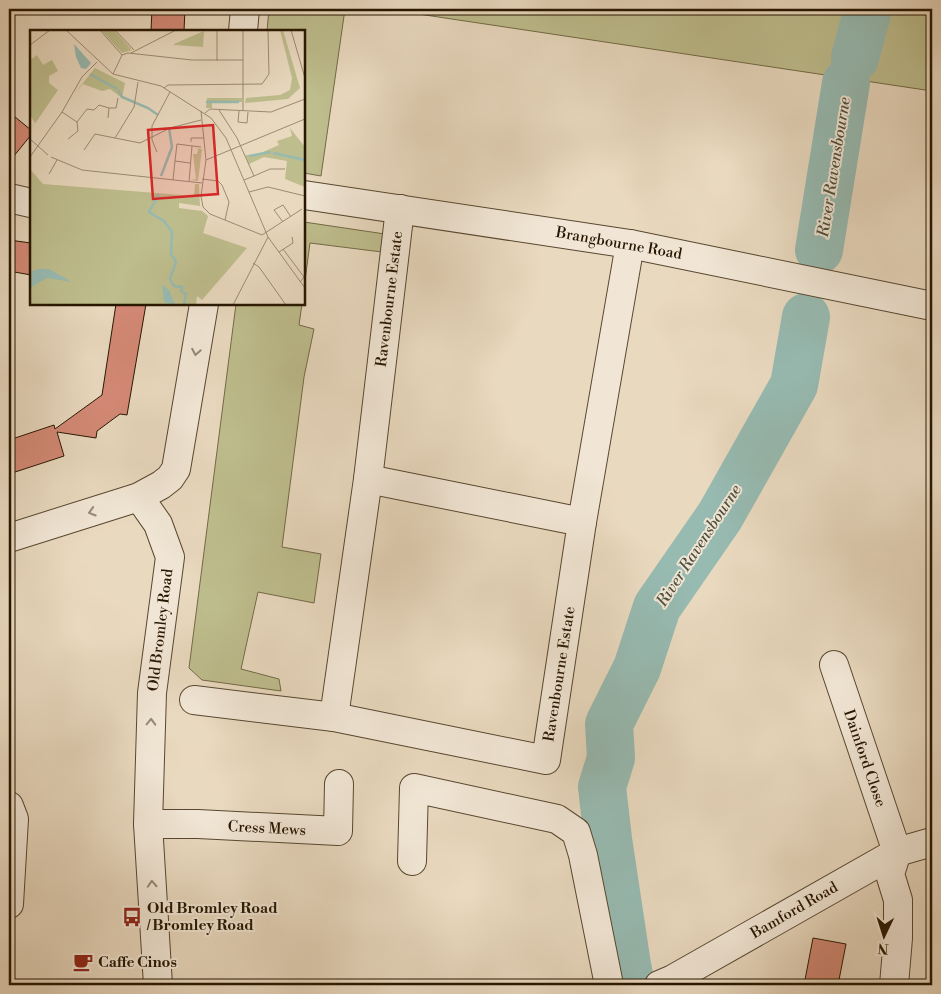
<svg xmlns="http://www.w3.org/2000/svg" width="941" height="994" viewBox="0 0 941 994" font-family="'Libre Bodoni',serif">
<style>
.green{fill:#bebd8d;stroke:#726a46}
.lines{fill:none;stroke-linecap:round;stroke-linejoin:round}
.river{stroke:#97bab1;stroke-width:48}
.building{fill:#d48976;stroke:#271600}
.minor-casing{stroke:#584730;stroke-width:30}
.minor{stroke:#f1e6d5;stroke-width:28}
.oneway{stroke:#968875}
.labels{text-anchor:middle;stroke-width:4;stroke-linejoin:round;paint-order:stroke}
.street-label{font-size:15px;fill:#271600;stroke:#f1e6d5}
.poi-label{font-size:15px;font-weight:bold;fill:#271600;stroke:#f1e6d5;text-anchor:start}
.water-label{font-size:16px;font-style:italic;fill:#4e4f3e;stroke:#f1e6d5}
.inset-river{fill:none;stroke:#97bab1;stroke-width:2.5}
.inset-road{fill:none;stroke:#9b8b73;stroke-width:1}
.view{fill:#d62828;fill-opacity:0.15;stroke:#d62828;stroke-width:2.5}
.inset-edge{fill:none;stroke:#271600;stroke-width:2.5}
</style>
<rect width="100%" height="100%" fill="#e9d9bf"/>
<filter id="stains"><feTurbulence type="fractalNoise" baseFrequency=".004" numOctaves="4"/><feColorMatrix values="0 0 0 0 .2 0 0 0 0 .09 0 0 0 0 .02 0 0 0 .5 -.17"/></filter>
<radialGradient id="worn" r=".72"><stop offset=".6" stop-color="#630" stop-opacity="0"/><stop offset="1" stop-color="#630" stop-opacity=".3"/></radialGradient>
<!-- green -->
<g class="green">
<path d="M 269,9 L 345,9 L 321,176 L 304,173 L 304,31 L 267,31 Z"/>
<path d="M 385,9 L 932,9 L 932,91 Z"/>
<path d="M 304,222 L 385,234 L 382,252 L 310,243 L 304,288 Z"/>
<path d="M 236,304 L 302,304 L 299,325 L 314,329 L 304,377 L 282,547 L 321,554 L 314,603 L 258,592 L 241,669 L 279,679 L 281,691 L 202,680 L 189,668 Z"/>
</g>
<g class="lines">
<!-- river -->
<g class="river">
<path d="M 855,58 L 868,9"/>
<path d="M 819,250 L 846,83"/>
<path d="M 631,985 L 627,965 L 608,839 L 602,787 L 611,758 L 609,724 L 637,668 L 657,607 L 720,516 L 794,385 L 806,317"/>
</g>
</g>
<!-- building -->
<g class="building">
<path d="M 152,9 L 185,9 L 184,31 L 151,31 Z"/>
<path d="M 9,112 L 31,130 L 31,135 L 9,162 Z"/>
<path d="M 9,240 L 31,243 L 31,275 L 9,271 Z"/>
<path d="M 116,304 L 146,304 L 127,415 L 120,414 L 97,431 L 96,438 L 57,432 L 64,456 L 9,474 L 9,440 L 54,425 L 55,429 L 102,395 Z"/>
<path d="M 813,938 L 846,944 L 838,985 L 804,985 Z"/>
</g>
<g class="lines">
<defs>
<g id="minor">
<path d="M 243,31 L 245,9"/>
<path d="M 304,195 L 630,244 L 932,306"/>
<path d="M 9,198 L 31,203"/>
<path d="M 139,497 L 158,524 L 170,557 L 152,693 L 148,824 L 158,985"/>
<path d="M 582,522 L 630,244"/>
<path d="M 9,538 L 139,497 L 161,485 L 170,478 L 176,469 L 204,304"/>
<path d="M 834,665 L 897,852"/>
<path d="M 194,700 L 334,717 L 546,760 L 582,522 L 368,479"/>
<path d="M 334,717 L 368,479 L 400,209"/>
<path d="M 9,806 L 14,819 L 9,904"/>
<path d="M 148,824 L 198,824 L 338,831 L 339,784"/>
<path d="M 412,861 L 414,788 L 557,819 L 576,832 L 583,855 L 609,985"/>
<path d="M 659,985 L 673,979 L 897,852 L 932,842"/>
<path d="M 894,985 L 898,938 L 898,900 L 890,874 L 897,852"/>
</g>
</defs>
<!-- minor casing -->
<use href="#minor" class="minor-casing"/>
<!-- minor -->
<use href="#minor" class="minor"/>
</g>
<!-- one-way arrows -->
<defs><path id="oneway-chevron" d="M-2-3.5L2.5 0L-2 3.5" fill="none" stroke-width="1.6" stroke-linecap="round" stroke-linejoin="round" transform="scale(1.25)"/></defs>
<g class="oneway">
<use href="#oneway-chevron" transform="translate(196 352) rotate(100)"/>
<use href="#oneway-chevron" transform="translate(92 512) rotate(163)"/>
<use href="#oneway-chevron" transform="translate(151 722) rotate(-88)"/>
<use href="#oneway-chevron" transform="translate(152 884) rotate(-93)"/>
</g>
<!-- icons -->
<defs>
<symbol id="bus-bare" viewBox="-9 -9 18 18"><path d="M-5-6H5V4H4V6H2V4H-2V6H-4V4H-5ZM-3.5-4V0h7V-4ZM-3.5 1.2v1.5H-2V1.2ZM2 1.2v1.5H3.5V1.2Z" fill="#8f2418" stroke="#f1e6d5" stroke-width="2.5" paint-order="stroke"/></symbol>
<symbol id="cafe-bare" viewBox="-9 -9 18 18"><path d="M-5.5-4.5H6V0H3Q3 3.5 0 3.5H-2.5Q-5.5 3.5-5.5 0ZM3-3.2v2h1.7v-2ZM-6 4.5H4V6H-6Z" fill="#8f2418" stroke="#f1e6d5" stroke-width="2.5" paint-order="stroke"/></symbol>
</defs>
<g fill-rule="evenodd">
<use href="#bus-bare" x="118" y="903" width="28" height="28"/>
<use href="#cafe-bare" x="69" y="948" width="28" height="28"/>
</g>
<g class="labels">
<!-- street labels -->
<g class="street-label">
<text transform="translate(619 243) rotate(10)" y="5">Brangbourne Road</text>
<text transform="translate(389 299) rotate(-83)" y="5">Ravenbourne Estate</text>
<text transform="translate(160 630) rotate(-83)" y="5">Old Bromley Road</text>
<text transform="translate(559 674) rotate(-81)" y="5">Ravenbourne Estate</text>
<text transform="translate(865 758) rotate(71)" y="5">Dainford Close</text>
<text transform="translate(267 828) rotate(3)" y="5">Cress Mews</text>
<text transform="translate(794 910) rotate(-30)" y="5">Bamford Road</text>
</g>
<!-- poi labels -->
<g class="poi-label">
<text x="147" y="913">Old Bromley Road<tspan x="147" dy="17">/ Bromley Road</tspan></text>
<text x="98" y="967">Caffe Cinos</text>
</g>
<!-- water labels -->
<g class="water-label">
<text transform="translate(833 167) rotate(-81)" y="6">River Ravensbourne</text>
<text transform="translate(698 545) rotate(-57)" y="6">River Ravensbourne</text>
</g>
</g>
<!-- overview -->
<g transform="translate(30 30)">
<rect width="275" height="275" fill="#e9d9bf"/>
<path d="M 71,0 L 84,0 L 102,20 L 92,23 ZM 250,0 L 253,0 L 270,58 L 258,69 L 215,73 L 216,68 L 250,65 L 260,60 L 262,48 ZM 174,1 L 173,17 L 144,15 L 144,14 ZM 7,25 L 13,35 L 22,30 L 28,41 L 19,46 L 19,53 L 28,60 L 0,101 L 5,93 L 0,85 L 0,30 ZM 65,38 L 95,53 L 92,68 L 80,59 L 72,61 L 53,54 L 44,64 ZM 177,68 L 212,68 L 212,72 L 182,72 L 182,78 L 176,78 ZM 260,98 L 275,117 L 275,157 L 255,149 L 257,131 L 234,127 L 219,134 L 215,125 L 226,125 L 249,115 L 247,111 L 262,106 ZM 165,118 L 172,119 L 168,151 L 160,150 L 166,149 L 163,124 L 167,124 L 168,119 ZM 0,139 L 13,154 L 164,166 L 165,154 L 169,154 L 170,176 L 149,173 L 149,178 L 172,181 L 178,186 L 173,203 L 217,218 L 172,270 L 167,266 L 166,275 L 0,275 Z" fill="#bebd8d"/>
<path d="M 44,14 L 61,33 L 56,39 L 51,38 L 46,27 ZM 8,239 L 19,239 L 42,252 L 17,248 L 0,258 L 0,242 ZM 132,255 L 139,260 L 145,275 L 134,272 Z" fill="#97bab1"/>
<path class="inset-river" d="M 60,44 L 87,59M 88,60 L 92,67 L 118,78 L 128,85M 176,72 L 209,72M 243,123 L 275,130M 219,126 L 241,122M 131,146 L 142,117 L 139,98M 129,164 L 119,182 L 134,191 L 142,202 L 141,224 L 146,232 L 140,249 L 144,256 L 152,257 L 151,261 L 156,264 L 154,275"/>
<path class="inset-road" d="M 36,0 L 83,44 L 131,56 L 181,88 L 196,108 L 238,207 L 275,258M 70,0 L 92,25M 85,0 L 104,20M 187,0 L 187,31M 213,0 L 213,81M 261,0 L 275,48M 0,15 L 20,0M 101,23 L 146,0M 83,44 L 92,25 L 98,23 L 162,30 L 213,30M 134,58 L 138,55 L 232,54 L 239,44 L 238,0M 79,78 L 86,78 L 88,68M 189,80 L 207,108 L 224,146 L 214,150M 171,81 L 176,130M 209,81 L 208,92 L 217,93 L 218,82M 32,82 L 47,92M 175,83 L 180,79 L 241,82 L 275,69M 47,92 L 57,79 L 64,80 L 69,75 L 79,78 L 78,88M 85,108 L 104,77 L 108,52M 0,109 L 18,125M 38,109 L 48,101 L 47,92M 161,112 L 161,108 L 174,108M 54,120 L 65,104 L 110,113 L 140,98 L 171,90M 127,122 L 122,110 L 122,96 L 140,62M 0,127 L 32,82 L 52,47 L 67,32M 21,127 L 52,140 L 172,153M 176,130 L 171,166 L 173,177 L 180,184 L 232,205 L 272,179M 176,130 L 275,89M 160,133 L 145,131 L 147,114 L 171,117M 19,144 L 27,130M 224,146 L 240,139 L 255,139M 172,149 L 188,151 L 192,155 L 199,172 L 195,190M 143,150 L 145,131M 159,152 L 162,116M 219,162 L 238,157 L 275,166M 253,192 L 244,180 L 253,175 L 261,187M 253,219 L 274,247 L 270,252M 249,222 L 263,213 L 262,207M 223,233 L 229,237 L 256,275M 203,275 L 238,207"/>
<path class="view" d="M 183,95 L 188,164 L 123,169 L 118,100 Z"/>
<rect width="275" height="275" class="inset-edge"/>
</g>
<!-- margin -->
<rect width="941" height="994" fill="none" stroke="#e9d9bf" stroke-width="30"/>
<rect x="10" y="10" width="921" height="974" fill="none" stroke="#271600" stroke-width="2.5"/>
<rect x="15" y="15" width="911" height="964" fill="none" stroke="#271600"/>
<!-- north arrow -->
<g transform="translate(884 936) rotate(184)" stroke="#f1e6d5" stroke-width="4" paint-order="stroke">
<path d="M0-4L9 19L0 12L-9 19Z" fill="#271600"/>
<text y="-8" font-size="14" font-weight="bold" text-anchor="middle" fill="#271600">N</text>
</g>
<rect width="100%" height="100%" filter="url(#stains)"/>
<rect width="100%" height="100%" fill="url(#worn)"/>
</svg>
